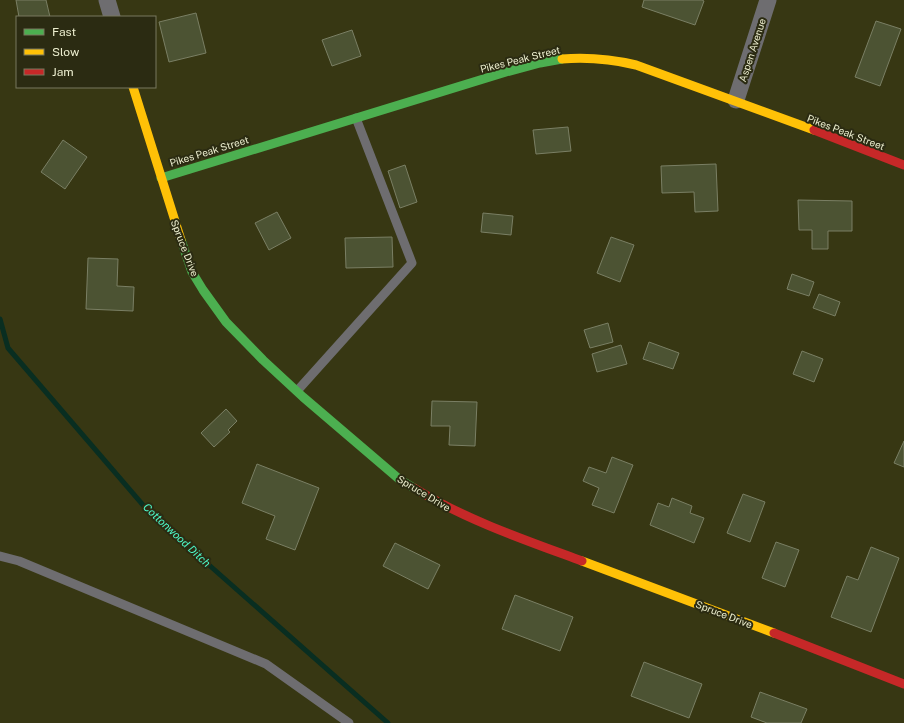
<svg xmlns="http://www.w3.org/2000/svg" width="904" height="723" viewBox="0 0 904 723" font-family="'Public Sans',sans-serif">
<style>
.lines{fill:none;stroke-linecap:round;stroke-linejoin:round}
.stream{stroke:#092e21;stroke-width:5}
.building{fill:#4c5333;stroke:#7a7f64}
.lane{stroke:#6e6d70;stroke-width:9}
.street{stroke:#6e6d70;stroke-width:17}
.fast{stroke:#4caf50;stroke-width:9}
.slow{stroke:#ffc107;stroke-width:9}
.jam{stroke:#c62828;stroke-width:9}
.labels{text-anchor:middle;stroke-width:4;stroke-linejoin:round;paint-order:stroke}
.street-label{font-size:10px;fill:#eceecf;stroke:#2b2b12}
.water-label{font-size:11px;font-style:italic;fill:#4df5c6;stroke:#2b2b12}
</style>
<rect width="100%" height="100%" fill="#373713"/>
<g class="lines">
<!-- stream -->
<path class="stream" d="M 0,319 L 8,348 L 149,512 L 388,723"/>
</g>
<!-- building -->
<g class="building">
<path d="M 16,0 L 46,0 L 50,17 L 19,17 Z"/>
<path d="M 644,0 L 702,0 L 704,1 L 695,25 L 642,7 Z"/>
<path d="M 196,13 L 206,53 L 169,62 L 159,22 Z"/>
<path d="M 876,21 L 901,29 L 880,86 L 855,77 Z"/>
<path d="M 352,30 L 361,56 L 332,66 L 322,40 Z"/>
<path d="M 568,127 L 571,151 L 536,154 L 533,130 Z"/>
<path d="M 63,140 L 87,157 L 65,189 L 41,172 Z"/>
<path d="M 716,164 L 718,211 L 695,212 L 694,192 L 662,193 L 661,166 Z"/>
<path d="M 405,165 L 417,202 L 400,208 L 388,171 Z"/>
<path d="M 798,200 L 852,201 L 852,231 L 828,231 L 828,249 L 812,249 L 812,230 L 799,230 Z"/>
<path d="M 277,212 L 291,238 L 269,250 L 255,223 Z"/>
<path d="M 483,213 L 513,216 L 511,235 L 481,232 Z"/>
<path d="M 392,237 L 393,267 L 346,268 L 345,238 Z"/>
<path d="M 611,237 L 634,245 L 620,282 L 597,273 Z"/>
<path d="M 88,258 L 118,259 L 117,286 L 134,287 L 133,311 L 86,309 Z"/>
<path d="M 792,274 L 814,282 L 809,296 L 787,289 Z"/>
<path d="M 819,294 L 840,302 L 835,316 L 813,308 Z"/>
<path d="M 608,323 L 613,342 L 590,348 L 584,330 Z"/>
<path d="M 649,342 L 679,353 L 673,369 L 643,359 Z"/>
<path d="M 621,345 L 627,364 L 597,372 L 592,354 Z"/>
<path d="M 802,351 L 823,359 L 814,382 L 793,374 Z"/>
<path d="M 432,401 L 477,402 L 475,446 L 449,445 L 450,426 L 431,426 Z"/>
<path d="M 226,409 L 237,421 L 228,430 L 230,432 L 214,447 L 201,433 Z"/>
<path d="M 904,441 L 904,467 L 894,463 Z"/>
<path d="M 612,457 L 633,465 L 614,513 L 592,505 L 599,488 L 583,481 L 589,467 L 606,473 Z"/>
<path d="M 257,464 L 319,488 L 295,550 L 266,539 L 275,516 L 242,503 Z"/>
<path d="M 743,494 L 765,502 L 750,542 L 727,533 Z"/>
<path d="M 672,498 L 692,506 L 690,513 L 704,518 L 694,543 L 650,525 L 658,503 L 669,507 Z"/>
<path d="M 776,542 L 799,550 L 785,587 L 762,578 Z"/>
<path d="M 395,543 L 440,565 L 428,589 L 383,566 Z"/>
<path d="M 871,547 L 899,558 L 871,632 L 831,617 L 847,576 L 858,580 Z"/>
<path d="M 515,595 L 573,617 L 560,651 L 502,629 Z"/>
<path d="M 644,662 L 702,684 L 689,718 L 631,696 Z"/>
<path d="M 760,692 L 807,709 L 801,723 L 767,723 L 751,717 Z"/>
</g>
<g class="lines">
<!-- lane -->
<g class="lane">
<path d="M 297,391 L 412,263 L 356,118"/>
<path d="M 0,556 L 19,561 L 266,664 L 349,723"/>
</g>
<!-- street -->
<g class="street">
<path d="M 107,0 L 112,17"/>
<path d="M 736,100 L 768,0"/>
</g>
<!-- fast -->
<g class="fast">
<path d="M 161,178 L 506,72 L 540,63 L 562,59"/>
<path d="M 181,240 L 192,272 L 203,290 L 226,322 L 263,360 L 303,397 L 399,479 L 414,488"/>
</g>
<!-- slow -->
<g class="slow">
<path d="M 562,59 C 588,57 611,59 636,65 L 814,130"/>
<path d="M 133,87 L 181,240"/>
<path d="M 582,561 L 774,633"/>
</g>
<!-- jam -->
<g class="jam">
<path d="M 814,130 L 904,165"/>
<path d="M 414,488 C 466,520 525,540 582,561"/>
<path d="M 774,633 L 904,684"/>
</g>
</g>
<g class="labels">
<!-- street labels -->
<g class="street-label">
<text transform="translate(752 50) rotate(-72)" y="4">Aspen Avenue</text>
<text transform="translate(520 59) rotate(-14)" y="4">Pikes Peak Street</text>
<text transform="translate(846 132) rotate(21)" y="4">Pikes Peak Street</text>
<text transform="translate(209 151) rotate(-17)" y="4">Pikes Peak Street</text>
<text transform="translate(185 248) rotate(69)" y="4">Spruce Drive</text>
<text transform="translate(424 493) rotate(31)" y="4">Spruce Drive</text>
<text transform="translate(724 614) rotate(21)" y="4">Spruce Drive</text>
</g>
<!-- water labels -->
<g class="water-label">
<text transform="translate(177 535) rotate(43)" y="4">Cottonwood Ditch</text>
</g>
</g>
<!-- legend -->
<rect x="16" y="16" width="140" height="72" fill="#2b2b12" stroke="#78795e"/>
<rect x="24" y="29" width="20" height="6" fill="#4caf50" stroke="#78795e"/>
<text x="52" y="36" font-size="12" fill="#eceecf">Fast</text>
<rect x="24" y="49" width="20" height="6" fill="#ffc107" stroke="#78795e"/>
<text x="52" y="56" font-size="12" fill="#eceecf">Slow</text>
<rect x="24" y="69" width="20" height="6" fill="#c62828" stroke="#78795e"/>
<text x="52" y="76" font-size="12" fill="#eceecf">Jam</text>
</svg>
